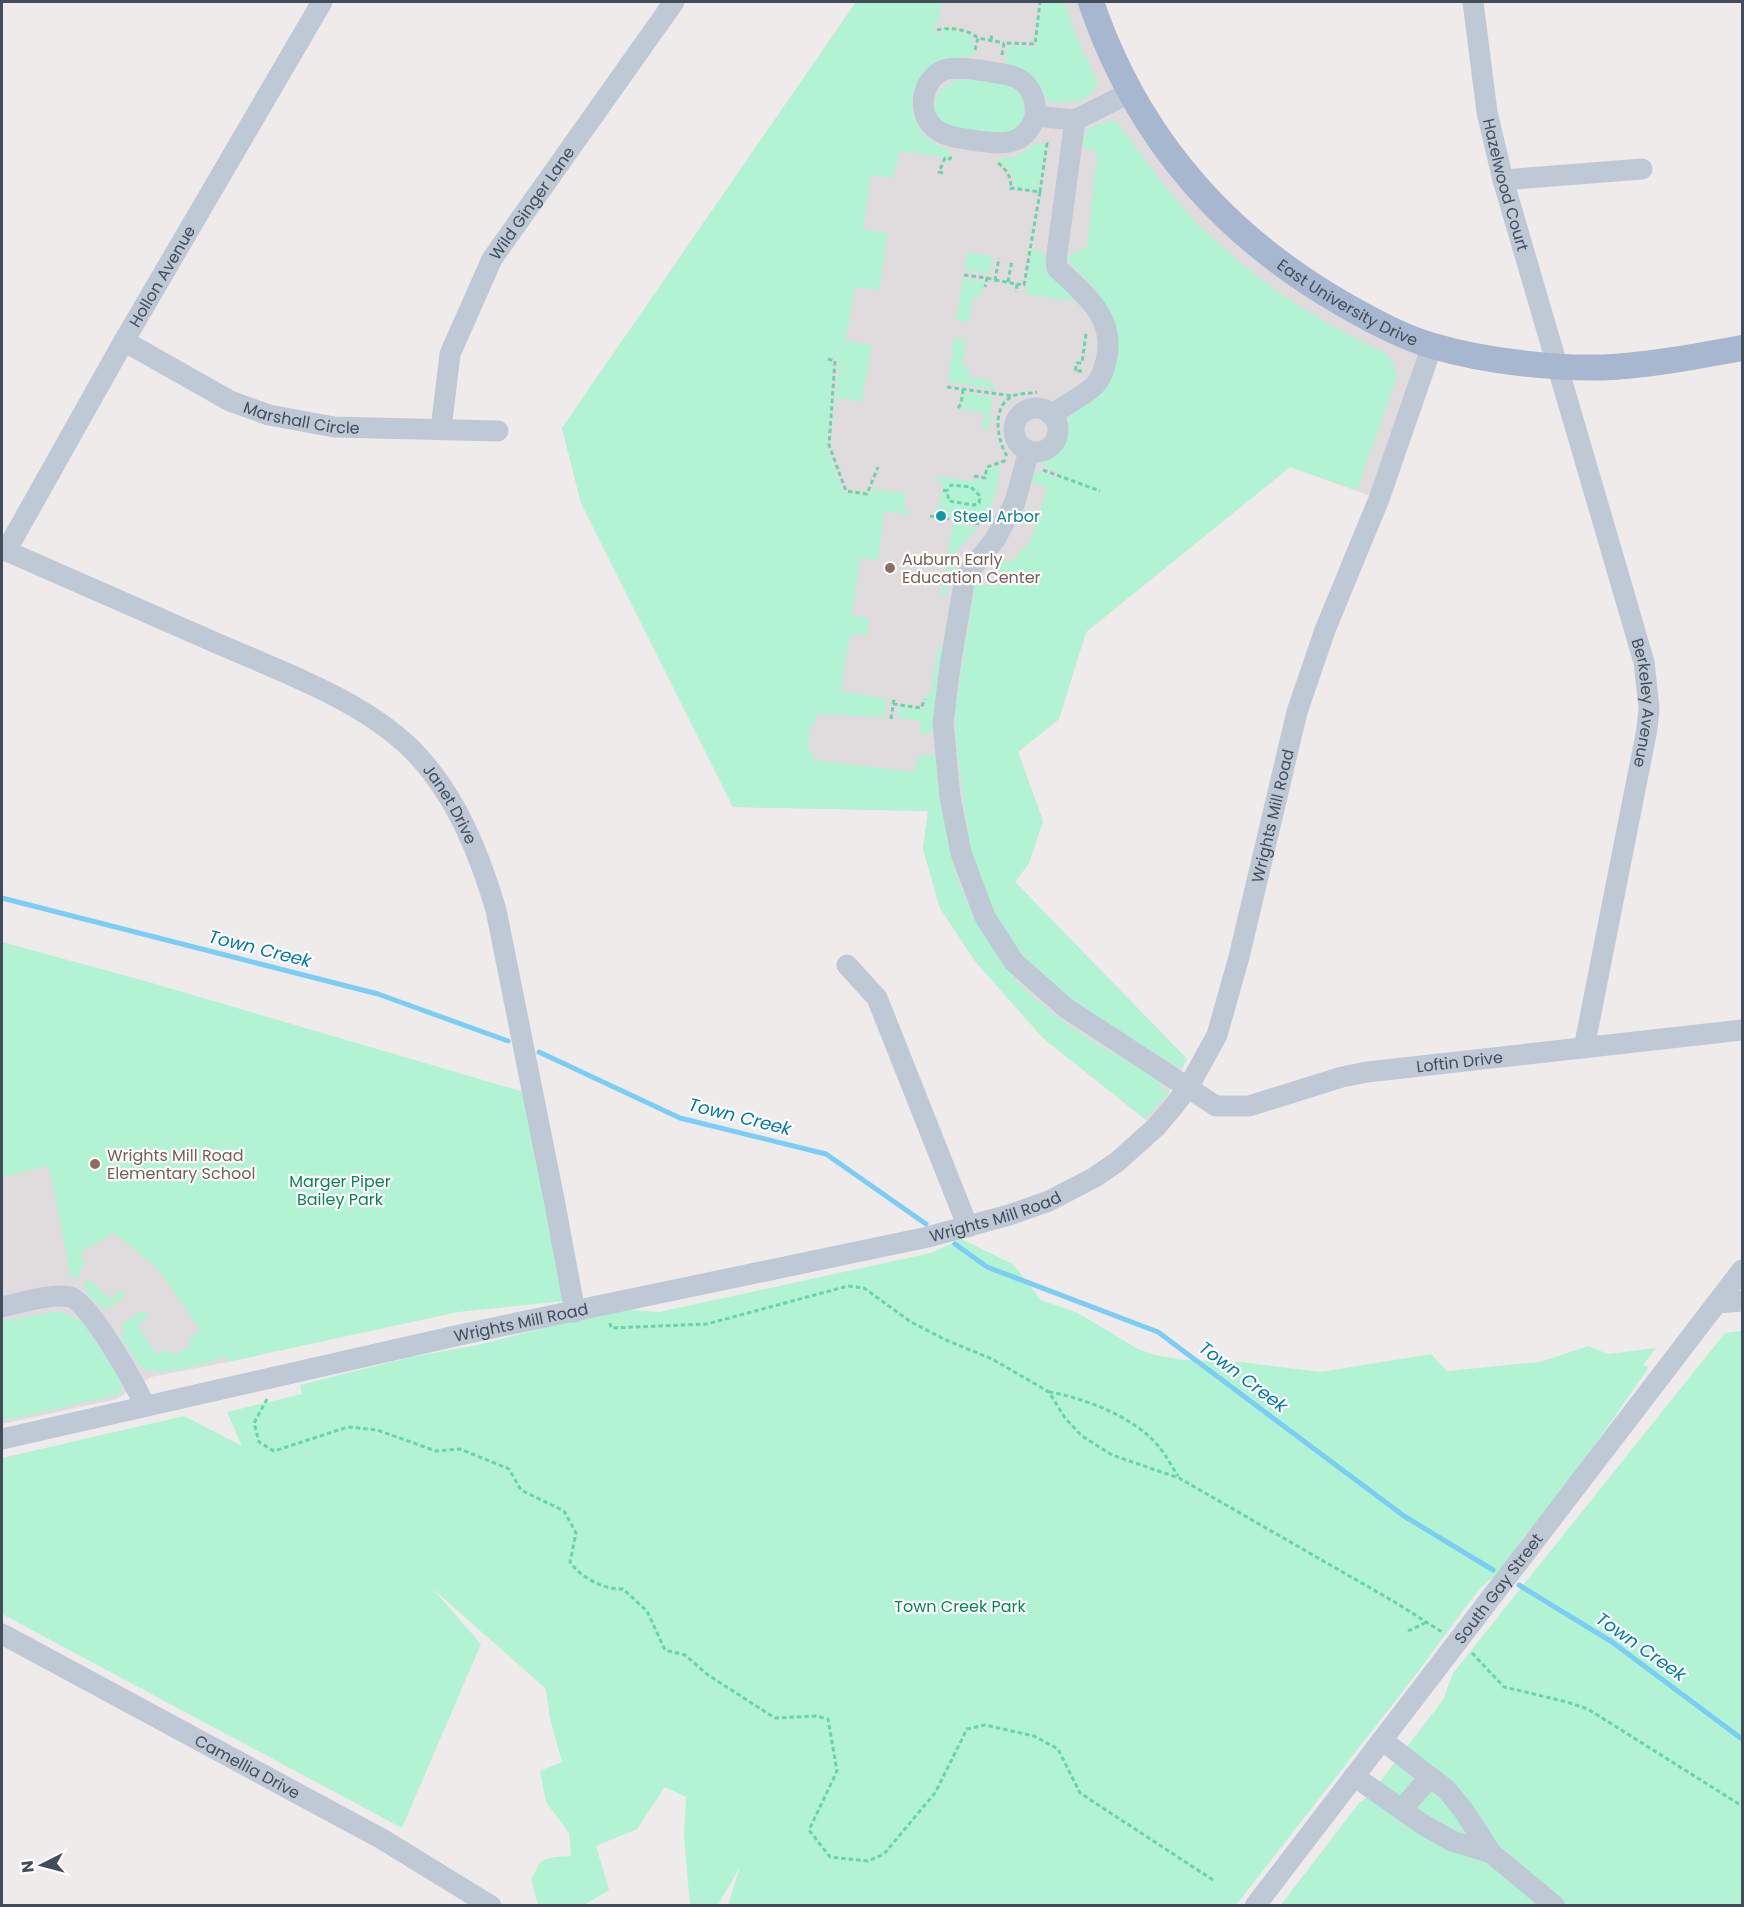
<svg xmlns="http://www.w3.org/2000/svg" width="1744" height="1907" viewBox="0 0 1744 1907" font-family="Poppins,sans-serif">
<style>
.education{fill:#e0dcdd}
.green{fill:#b2f3d3}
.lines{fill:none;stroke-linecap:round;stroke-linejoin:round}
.stream{stroke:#7acef6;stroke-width:5}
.path{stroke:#67d5ab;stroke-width:3;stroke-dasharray:4.5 3;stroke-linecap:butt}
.minor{stroke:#bfc9d5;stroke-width:21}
.major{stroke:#a7b7cf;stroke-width:26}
.culture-dot{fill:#0f9aa8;stroke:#fff;stroke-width:2}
.education-dot{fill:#8d6e63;stroke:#fff;stroke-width:2}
.labels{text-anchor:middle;stroke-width:4.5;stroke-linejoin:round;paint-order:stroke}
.street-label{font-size:16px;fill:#424c5b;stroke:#fff}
.culture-label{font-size:16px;fill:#0d838f;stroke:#fff;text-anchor:start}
.education-label{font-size:16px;fill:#785e54;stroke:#fff;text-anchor:start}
.park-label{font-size:16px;fill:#0c8354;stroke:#fff}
.water-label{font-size:18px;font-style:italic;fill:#0078b0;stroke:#fff}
</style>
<rect width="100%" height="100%" fill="#efebeb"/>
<!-- education -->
<g class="education">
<path d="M 856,2 L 1092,2 L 1094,10 L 1217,209 L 1425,343 L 1379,499 L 1290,467 L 1086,632 L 1059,719 L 1018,752 L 1043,821 L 1029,863 L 1015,882 L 1187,1059 L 1152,1125 L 1043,1038 L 975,961 L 940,908 L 923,849 L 928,811 L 733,807 L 581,503 L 562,428 Z"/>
<path d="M 2,944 L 152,983 L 228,1362 L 151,1377 L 117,1399 L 2,1424 Z"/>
</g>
<!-- green -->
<g class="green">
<path d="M 856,2 L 942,2 L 937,26 L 934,27 L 933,32 L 942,34 L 942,30 L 945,28 L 971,35 L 974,54 C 962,60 948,55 938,61 C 898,87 906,137 950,150 L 949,158 L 899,151 L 895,173 L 893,173 L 895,176 L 893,178 L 871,175 L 863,229 L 888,233 L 879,290 L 855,287 L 846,340 L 872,345 L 863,396 L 861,397 L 863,402 L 838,398 L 833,431 L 839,363 L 837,359 L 828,357 L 827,360 L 833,364 L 827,448 L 843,492 L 869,496 L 871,489 L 906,493 L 904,509 L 910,510 L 910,515 L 884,511 L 878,560 L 860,558 L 852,615 L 869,618 L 867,636 L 850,635 L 841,691 L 887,699 L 884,717 L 817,714 L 814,724 L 810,728 L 808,748 L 812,752 L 814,760 L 915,772 L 917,758 L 921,755 L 934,755 L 938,760 C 943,815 948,871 976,921 C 986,939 1002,956 1014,973 L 1013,976 C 1053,1023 1109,1050 1161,1081 L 1161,1089 L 1164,1092 L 1169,1088 L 1169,1092 L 1145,1119 L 1043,1038 L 975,961 L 940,908 L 923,849 L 928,811 L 733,807 L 581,503 L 562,428 Z"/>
<path d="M 1042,2 L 1065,2 L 1075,33 L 1098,84 L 1090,95 L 1079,101 L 1053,103 L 1044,97 L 1037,83 L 1007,65 L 1005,59 L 1008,51 L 1012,46 L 1036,48 Z"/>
<path d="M 961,79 C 974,81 1000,81 1011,87 C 1039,102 1023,138 993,133 C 982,132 956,131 947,126 C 923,109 937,85 961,79 Z"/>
<path d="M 1116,121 L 1166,188 L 1200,227 L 1244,266 L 1282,295 L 1328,324 L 1386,354 L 1393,363 L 1397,377 L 1357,490 L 1290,467 L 1086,632 L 1059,719 L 1018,752 L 1043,821 L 1029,863 L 1015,882 L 1187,1059 L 1183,1067 L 1178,1067 L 1091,1015 L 1033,969 L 993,912 L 975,868 L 970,847 L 956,742 L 955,712 L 975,584 L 999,585 L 998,558 L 1010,563 L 1031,540 L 1046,491 L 1044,485 L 1034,484 L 1032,482 L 1034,473 L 1043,472 L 1060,479 L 1063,477 C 1058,470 1047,470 1041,463 C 1060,453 1071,442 1066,420 C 1078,406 1096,400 1107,384 C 1113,375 1116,363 1117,353 C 1122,313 1093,286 1067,260 L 1066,257 L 1087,247 L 1097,151 L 1086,149 L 1082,142 C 1089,123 1098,124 1116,121 Z"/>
<path d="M 1036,143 L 1045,145 L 1038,190 L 1015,187 C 1014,175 1011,167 999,162 L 1000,159 L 1017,156 Z"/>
<path d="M 1032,250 L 1041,251 L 1045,256 L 1045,270 L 1079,302 L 1026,294 Z"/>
<path d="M 967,252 L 992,256 L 990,274 L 964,270 Z"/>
<path d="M 963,279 L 984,282 L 980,298 L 973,297 L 969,322 L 956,320 Z"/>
<path d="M 954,338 L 966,340 L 962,366 L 970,367 L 969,378 L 991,380 L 991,383 L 995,383 L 994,389 L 948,382 Z"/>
<path d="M 964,393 L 993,397 L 988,430 L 982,429 L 984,412 L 960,409 L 963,405 Z"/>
<path d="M 994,466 L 999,466 C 1000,485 993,501 985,518 L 936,514 L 937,506 L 941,506 L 939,503 L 940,495 L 942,495 L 944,485 L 941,484 L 941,481 L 936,481 L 937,476 L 973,482 L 974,479 L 987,481 L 988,469 L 993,468 Z"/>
<path d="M 953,524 L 978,528 L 950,558 L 958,565 L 951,573 L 946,597 L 941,596 L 947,563 L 951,554 L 948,553 Z"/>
<path d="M 938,647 L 943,647 L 934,729 L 931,733 L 920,735 L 920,721 L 898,718 L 899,706 L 924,710 L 926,694 L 931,693 Z"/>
<path d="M 2,942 L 152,983 L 524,1092 L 565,1301 L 458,1312 L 228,1362 L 227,1357 C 206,1362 161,1379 142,1368 L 121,1339 L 124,1328 L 119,1327 L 141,1311 L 147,1311 L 148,1316 L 138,1326 L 156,1354 L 168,1350 L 172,1355 L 189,1347 L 190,1338 L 201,1331 L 158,1269 L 114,1233 L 81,1252 L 84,1263 L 79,1270 L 81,1276 L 77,1278 L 71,1277 L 49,1166 L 2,1177 Z"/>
<path d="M 961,1239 L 1013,1264 L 1041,1300 L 1078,1313 L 1138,1349 L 1155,1355 L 1184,1360 L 1241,1362 L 1321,1372 L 1431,1354 L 1447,1371 L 1540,1362 L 1588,1346 L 1608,1354 L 1656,1348 L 1643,1365 L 1649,1367 L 1555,1502 L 1524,1536 L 1498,1573 L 1479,1589 L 1414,1677 L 1236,1905 L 728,1905 L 740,1867 L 718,1905 L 690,1905 L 684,1837 L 686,1797 L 665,1787 L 637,1829 L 596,1846 L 609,1890 L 584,1905 L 538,1905 L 531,1879 L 541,1861 L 555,1857 L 571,1856 L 569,1833 L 546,1802 L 540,1771 L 562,1762 L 550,1719 L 546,1689 L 432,1588 L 481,1644 L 402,1828 L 2,1614 L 2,1458 L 184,1416 L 242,1446 L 227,1412 L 302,1394 L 300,1385 L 411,1357 L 478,1345 L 616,1309 L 659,1312 L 931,1253 Z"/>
<path d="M 88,1279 L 111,1299 L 122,1290 L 126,1293 L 125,1296 L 105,1310 L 102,1309 L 102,1306 L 92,1299 L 83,1285 Z"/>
<path d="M 58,1311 L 79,1319 L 84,1324 L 121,1381 L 121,1392 L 118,1395 L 2,1421 L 2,1321 Z"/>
<path d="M 1742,1331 L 1742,1905 L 1280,1906 L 1359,1803 L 1369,1796 L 1443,1700 L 1453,1673 L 1725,1333 Z"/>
</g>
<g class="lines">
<!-- stream -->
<g class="stream">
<path d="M 2,898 L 378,994 L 508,1041"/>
<path d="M 539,1052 L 680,1118 L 826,1154 L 926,1224"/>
<path d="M 955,1244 L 987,1267 L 1158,1332 L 1404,1516 L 1493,1570"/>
<path d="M 1519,1585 L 1612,1642 L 1742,1739"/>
</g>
<!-- path -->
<g class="path">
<path d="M 937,30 C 950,27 967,29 978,38"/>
<path d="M 991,40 L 992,33"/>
<path d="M 975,50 L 978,38 L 1004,43"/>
<path d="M 1002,55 L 1004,43 L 1035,44 L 1040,2"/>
<path d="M 998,163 C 1008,171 1011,177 1011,189 L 1012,188 L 1040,192 L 1024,285 L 1017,284"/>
<path d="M 943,173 L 939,172 L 945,158 L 950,159 L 951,156"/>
<path d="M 1040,192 L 1047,143 L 1044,142"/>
<path d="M 964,275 L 987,278 L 985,287"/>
<path d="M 987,278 L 995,280 L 999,258"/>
<path d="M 995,280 L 1017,284 L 1016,292"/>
<path d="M 1008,282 L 1012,260"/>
<path d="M 828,359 L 835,361 L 829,445 L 846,491 L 867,494 L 878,467"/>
<path d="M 1082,371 L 1075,371 L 1077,363 L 1082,363 L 1086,334"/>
<path d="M 947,387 L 1013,396"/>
<path d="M 958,408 L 961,404 L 963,390"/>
<path d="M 1007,456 C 997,440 991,406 1013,396 C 1019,393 1030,394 1037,392"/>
<path d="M 1043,470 L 1100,491"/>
<path d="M 974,476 L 985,478 L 987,467 L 1007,460"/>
<path d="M 943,490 L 947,491 L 949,501 L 974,505 L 979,503 L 980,496 L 971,487 L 951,485 L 947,491"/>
<path d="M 930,516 L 981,524"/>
<path d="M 893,704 L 921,708 L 925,699"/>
<path d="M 891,719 L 894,699"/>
<path d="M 610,1323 L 611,1328 L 707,1324 L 848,1286 L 864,1288 L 911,1322 L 946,1340 L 992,1359 L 1049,1392 L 1065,1418 L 1082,1436 L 1112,1455 L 1179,1478 L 1393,1601 L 1442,1632"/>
<path d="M 1049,1392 C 1085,1398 1137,1418 1160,1448 C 1167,1457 1172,1467 1178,1476"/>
<path d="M 267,1399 L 254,1423 L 259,1442 L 274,1451 L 348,1427 L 377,1430 L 436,1451 L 460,1449 L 509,1469 L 521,1490 L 564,1511 L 576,1533 L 570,1562 C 580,1577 604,1590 623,1589 L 647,1611 L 665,1650 L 685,1655 L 708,1675 L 775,1718 L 816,1716 L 828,1719 L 837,1771 L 809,1830 L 830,1857 L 868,1861 L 884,1854 L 935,1793 L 967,1729 L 985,1725 L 1034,1736 L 1058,1749 L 1080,1793 L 1213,1880"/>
<path d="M 1408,1631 L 1427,1622"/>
<path d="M 1472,1653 L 1504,1687 L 1567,1702 L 1588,1709 L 1742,1806"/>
</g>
<!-- minor -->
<g class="minor">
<path id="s1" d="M 1473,2 L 1487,112 L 1503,180 L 1644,662 L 1649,708 L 1647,729 L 1584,1048"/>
<path d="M 1035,116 C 1025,149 999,144 971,140 C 959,138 947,137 937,130 C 915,115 921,79 944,70 C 958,65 992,72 1008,75 C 1028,79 1037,96 1035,116 L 1075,120 L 1131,92"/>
<path d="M 1503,180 L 1642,169"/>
<path id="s2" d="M 124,341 L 230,401 L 269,415 L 334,427 L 498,431"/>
<circle cx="1036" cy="430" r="22"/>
<path d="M 1051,415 C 1065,405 1082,397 1094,386 C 1101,379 1104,370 1106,361 C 1117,318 1085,295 1057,268 L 1056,261 L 1075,120"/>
<path id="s3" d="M 441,429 L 450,354 L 492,259 L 674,2"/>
<path id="s4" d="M 1029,451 L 1015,502 L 996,538 L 965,577 L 950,666 L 943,723 L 950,797 L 961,853 L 985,917 L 1014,962 L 1066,1008 L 1216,1106 L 1249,1106 L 1342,1077 L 1367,1072 L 1742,1030"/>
<path id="s5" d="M 2,549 C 73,580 143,611 214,642 C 282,672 369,702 419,757 C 458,800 480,856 496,910 L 554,1199 L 575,1312"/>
<path id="s6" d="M 6,551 L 124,341 L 322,2"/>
<path d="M 847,965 L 877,998 L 968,1227"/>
<path d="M 1717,1303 L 1742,1301"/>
<path d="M 2,1307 C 20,1303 52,1293 70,1297 C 89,1301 136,1386 145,1406"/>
<path id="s7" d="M 2,1439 L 464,1334 L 928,1237 L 1009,1215 L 1049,1201 L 1095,1177 L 1117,1162 L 1156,1127 L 1173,1107 L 1189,1086 L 1217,1035 L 1239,957 L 1297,712 L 1325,630 L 1379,499 L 1432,346"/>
<path id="s8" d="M 2,1634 L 382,1839 L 491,1906"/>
<path d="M 1382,1740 L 1447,1790 L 1464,1811 L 1491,1853 L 1555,1906"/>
<path d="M 1354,1776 L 1422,1824 L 1452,1841 L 1491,1853"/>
<path d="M 1402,1809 L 1430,1777"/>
<path id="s9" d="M 1255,1906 L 1742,1270"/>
</g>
<!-- major -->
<path class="major" id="s10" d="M 1091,2 C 1136,135 1221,234 1343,304 C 1371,320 1402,337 1433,346 C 1484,361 1559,370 1613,367 C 1656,364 1699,356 1742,348"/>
</g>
<!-- markers -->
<circle class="culture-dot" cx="941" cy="516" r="6"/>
<g class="education-dot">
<circle cx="890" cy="568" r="6"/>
<circle cx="95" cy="1164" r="6"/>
</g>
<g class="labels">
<!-- street labels -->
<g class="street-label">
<text dy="6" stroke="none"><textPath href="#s1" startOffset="186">Hazelwood Court</textPath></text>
<text dy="6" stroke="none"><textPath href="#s3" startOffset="248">Wild Ginger Lane</textPath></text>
<text dy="6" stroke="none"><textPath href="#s6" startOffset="316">Hollon Avenue</textPath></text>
<text dy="6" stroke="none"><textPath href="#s10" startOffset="406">East University Drive</textPath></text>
<text dy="6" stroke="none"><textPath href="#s2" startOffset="196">Marshall Circle</textPath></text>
<text dy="6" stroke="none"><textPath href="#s1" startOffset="724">Berkeley Avenue</textPath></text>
<text dy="6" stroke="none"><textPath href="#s5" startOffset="525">Janet Drive</textPath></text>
<text dy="6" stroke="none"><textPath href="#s7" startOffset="1542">Wrights Mill Road</textPath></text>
<text dy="6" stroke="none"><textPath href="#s4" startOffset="1042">Loftin Drive</textPath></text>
<text dy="6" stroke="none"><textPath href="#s7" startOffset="1018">Wrights Mill Road</textPath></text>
<text dy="6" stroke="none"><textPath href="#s7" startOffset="532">Wrights Mill Road</textPath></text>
<text dy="6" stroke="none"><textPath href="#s9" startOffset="400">South Gay Street</textPath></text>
<text dy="6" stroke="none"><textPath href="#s8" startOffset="279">Camellia Drive</textPath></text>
</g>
<!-- culture labels -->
<g class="culture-label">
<text x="953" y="522">Steel Arbor</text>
</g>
<!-- education labels -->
<g class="education-label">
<text x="902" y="565">Auburn Early<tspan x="902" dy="18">Education Center</tspan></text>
<text x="107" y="1161">Wrights Mill Road<tspan x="107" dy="18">Elementary School</tspan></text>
</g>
<!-- park labels -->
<g class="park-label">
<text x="340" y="1187">Marger Piper<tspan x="340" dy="18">Bailey Park</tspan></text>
<text x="960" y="1612">Town Creek Park</text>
</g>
<!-- water labels -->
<g class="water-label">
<text transform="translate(260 949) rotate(14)" y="6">Town Creek</text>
<text transform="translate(740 1117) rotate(14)" y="6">Town Creek</text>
<text transform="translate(1243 1377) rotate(37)" y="6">Town Creek</text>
<text transform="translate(1641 1647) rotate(35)" y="6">Town Creek</text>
</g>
</g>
<!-- border -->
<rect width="1744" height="1907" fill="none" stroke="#424c5b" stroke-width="6"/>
<!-- north arrow -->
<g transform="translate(42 1865) rotate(264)" stroke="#ffffff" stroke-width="4.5" paint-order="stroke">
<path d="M0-4.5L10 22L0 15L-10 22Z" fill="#424c5b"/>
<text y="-9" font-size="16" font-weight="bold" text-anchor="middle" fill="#424c5b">N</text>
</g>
</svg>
